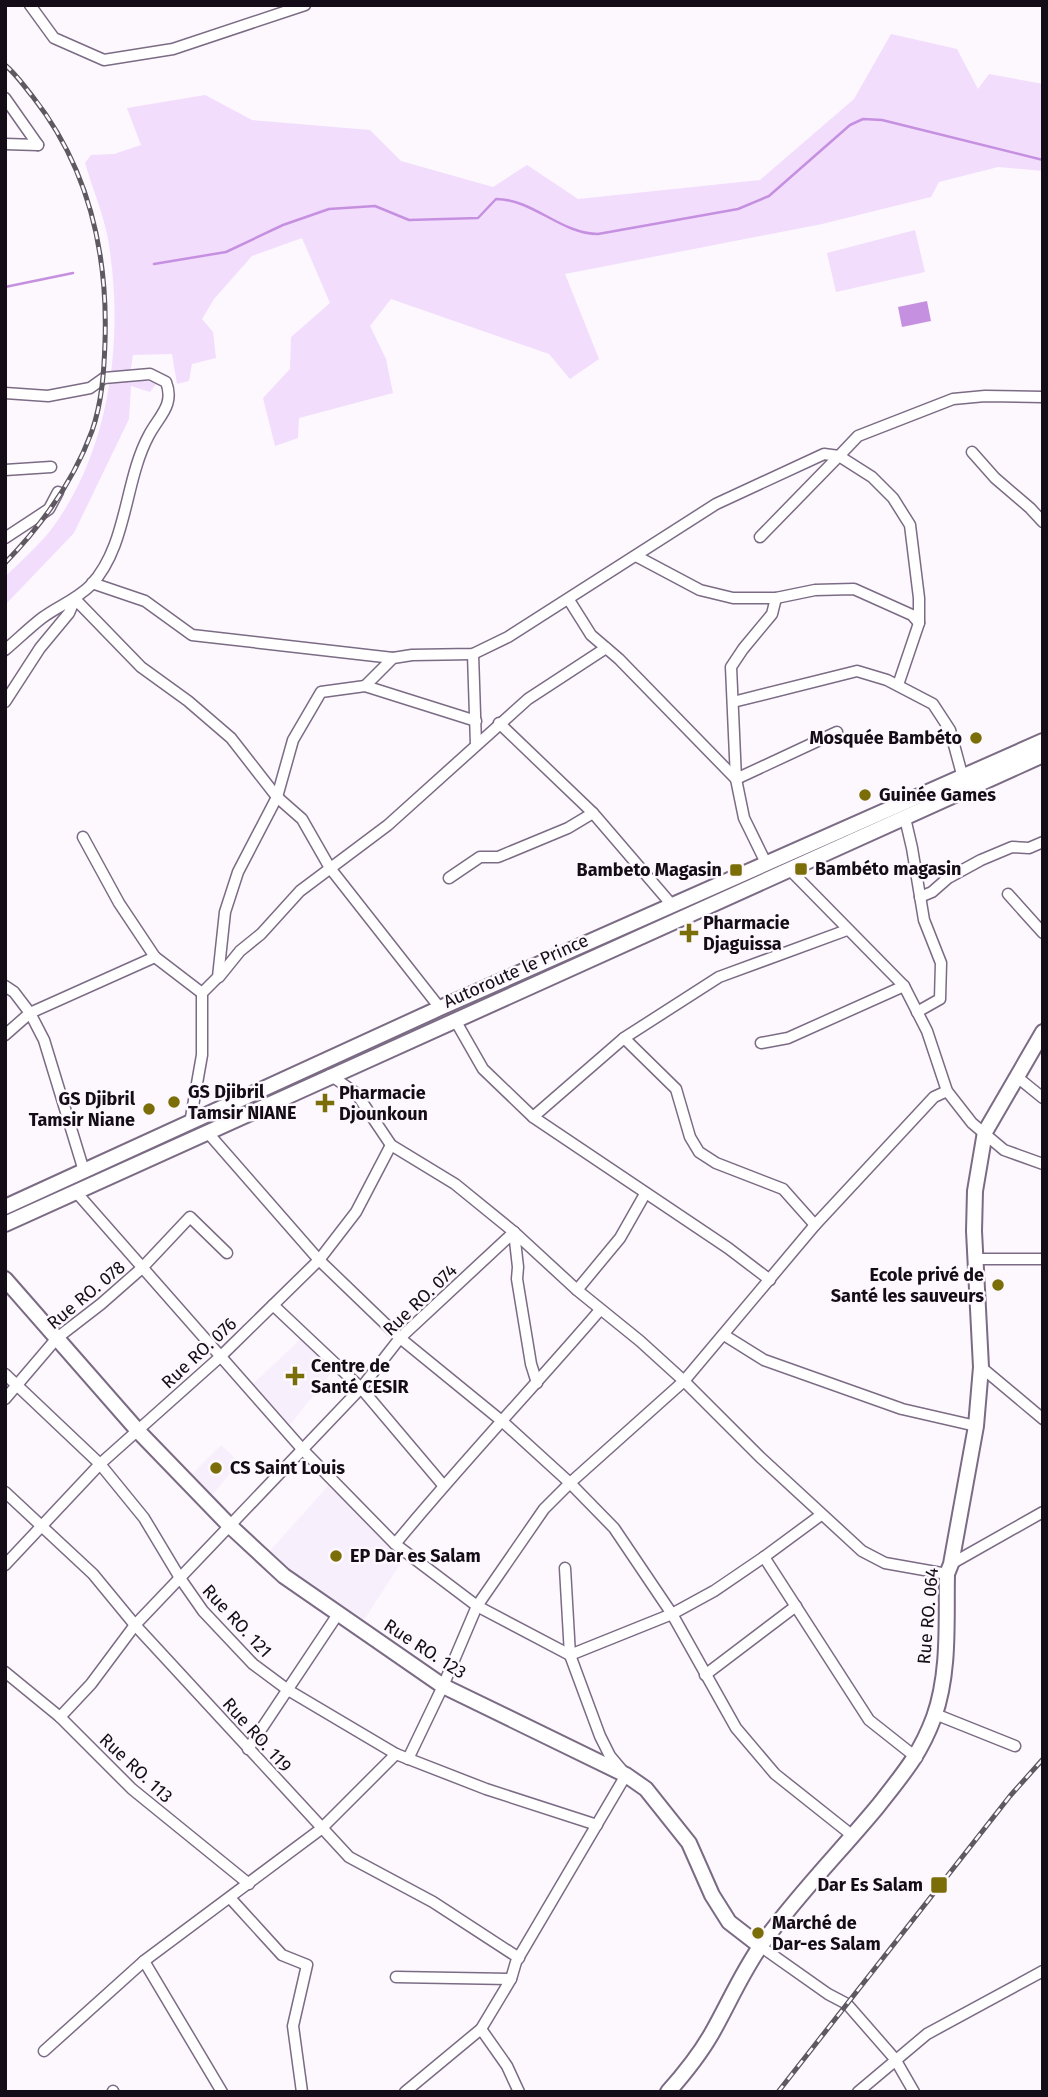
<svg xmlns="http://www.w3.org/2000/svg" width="1048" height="2097" viewBox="0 0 1048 2097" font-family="'Fira Sans',sans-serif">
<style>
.built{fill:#f8effd}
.green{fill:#f2ddfd}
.water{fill:#c690e0}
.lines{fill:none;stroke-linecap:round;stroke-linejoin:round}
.stream{stroke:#c690e0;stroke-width:2.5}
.street-casing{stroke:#7b6b84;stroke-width:13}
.secondary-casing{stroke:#7b6b84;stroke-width:18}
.primary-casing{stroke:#7b6b84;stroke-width:18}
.street{stroke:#fff;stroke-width:10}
.secondary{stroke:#fff;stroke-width:14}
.primary{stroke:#fff;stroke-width:14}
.rail-casing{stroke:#5e5861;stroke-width:5}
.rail{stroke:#fcf8fe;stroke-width:2.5;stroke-dasharray:8;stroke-linecap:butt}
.poi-dot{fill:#7b6d08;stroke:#fcf8fe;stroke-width:2.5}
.labels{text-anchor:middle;stroke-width:5;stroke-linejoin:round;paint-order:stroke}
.poi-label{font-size:18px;font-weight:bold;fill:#140d17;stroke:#fcf8fe;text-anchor:start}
.street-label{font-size:18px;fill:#140d17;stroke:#fcf8fe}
</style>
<rect width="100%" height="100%" fill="#fcf8fe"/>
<!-- built -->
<g class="built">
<path d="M 303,1337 L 335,1368 L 290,1425 L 253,1386 L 253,1384 Z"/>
<path d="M 221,1445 L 239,1462 L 212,1495 L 190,1476 Z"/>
<path d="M 330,1484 L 402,1561 L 364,1620 L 292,1572 L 269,1552 Z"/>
</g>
<!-- green -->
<g class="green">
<path d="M 891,34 L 957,49 L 978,89 L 989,74 L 1043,84 L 1043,171 L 998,167 L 939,182 L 931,197 L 822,224 L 565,274 L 599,359 L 570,379 L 549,354 L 391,299 L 370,326 L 386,359 L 393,393 L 299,418 L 298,438 L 275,446 L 263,398 L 290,369 L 291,337 L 330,303 L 302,238 L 252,256 L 214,299 L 202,319 L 213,332 L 216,358 L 192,364 L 189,381 L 177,384 L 172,354 L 133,355 L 130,374 L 156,384 L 150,392 L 131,386 L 129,419 L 74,533 L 5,605 L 5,577 C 20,562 37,547 50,531 C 110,452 124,341 109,245 C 105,218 93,190 85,163 L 91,155 L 114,154 L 141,145 L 127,108 L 205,95 L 252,120 L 370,130 L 401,161 L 493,187 L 527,165 L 578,199 L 760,180 L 854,99 Z"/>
<path d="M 915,230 L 925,272 L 836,292 L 827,253 Z"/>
</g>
<!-- water -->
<path class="water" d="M 927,301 L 931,321 L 902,327 L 898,307 Z"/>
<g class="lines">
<!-- stream -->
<g class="stream">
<path d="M 154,264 L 226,252 L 283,225 L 329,209 L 375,206 L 409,220 L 478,218 L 496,199 C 533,199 561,234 598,234 L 738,209 L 769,196 L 850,125 L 863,119 L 882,120 L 1043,160"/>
<path d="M 5,287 L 73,273"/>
</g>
<defs>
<g id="street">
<path d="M 30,5 L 54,38 L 104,60 L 173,49 L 305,5"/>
<path d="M 5,98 L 38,145"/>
<path d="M 5,144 L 38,145"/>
<path d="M 5,393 L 48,396 L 90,388 L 104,378 L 150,374 L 166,382 C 175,405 159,416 149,435 C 124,481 128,545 91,585 C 76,600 58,606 42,618 C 29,628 17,640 5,650"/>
<path d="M 972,452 L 995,478 L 1030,508 L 1043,522"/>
<path d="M 5,470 L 51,467"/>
<path d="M 760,537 L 839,456 L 872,477 L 893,498 L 910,525 L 919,598 L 919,623 L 898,685"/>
<path d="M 5,538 L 49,509 L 58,492"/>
<path d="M 636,556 L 700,590 L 733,598 L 776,598 L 772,614 L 743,649 L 731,667 L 736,779 L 744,818 L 766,863"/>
<path d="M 92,583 L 145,601 L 192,635 L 393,658"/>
<path d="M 776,598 L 815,590 L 854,589 L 912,615 L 919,623"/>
<path d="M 569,600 L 591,635 L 619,659 L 736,779 L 837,732"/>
<path d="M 473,654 L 476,745"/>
<path d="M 365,686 L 393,658 L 412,655 L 473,654 L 508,637 L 716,504 L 824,454 L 839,456 L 858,436 L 953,399 L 985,396 L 1043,397"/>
<path d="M 5,702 L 40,648 L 69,613 L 75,599 L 141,667 L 188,701 L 231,738 L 277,797 L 302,819 L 330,868 L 440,1008"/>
<path d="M 733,702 L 857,671 L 887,680 L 933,704 L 950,730 L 963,778"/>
<path d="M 499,723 L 593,813 L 672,905"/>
<path d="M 905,818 L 912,848 L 924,920 L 941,963 L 940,999 L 917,1012"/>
<path d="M 83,837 L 119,903 L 155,957 L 202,993"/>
<path d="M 789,869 L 904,986 L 927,1031 L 947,1091 L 972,1123 L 1004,1150 L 1043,1164"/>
<path d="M 449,878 L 480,857 L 498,857 L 568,828 L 593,813"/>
<path d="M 1008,894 L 1043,933"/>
<path d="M 920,897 L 932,892 L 948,878 L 981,860 L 1012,847 L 1029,848 L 1043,842"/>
<path d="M 219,977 L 240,951 L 261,934 L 300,891 L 388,825 L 528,699 L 606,648"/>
<path d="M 5,986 L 14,992 L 30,1013 L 5,1035"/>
<path d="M 455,1020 L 483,1069 L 533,1117 L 728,1248 L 770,1280"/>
<path d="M 624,1038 L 676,1089 L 690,1137 L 699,1152 L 716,1163 L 783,1189 L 815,1225"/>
<path d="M 761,1043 L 788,1038 L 904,986"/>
<path d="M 330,1075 L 356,1093 L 391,1145 L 455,1184 L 514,1232 L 577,1290 L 640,1341 L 684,1381 L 760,1457 L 862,1551 L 885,1563 L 947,1574"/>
<path d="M 1017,1077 L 1043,1098"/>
<path d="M 533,1117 L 624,1038 L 719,977 L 847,930"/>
<path d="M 190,1123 L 202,1055 L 202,993 L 218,977 L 225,912 L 238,872 L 277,797 L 293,740 L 321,692 L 365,686 L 476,721"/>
<path d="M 208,1133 L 319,1260 L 400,1338 L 503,1422 L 570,1483 L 614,1528 L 672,1614 L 736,1728 L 775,1774 L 853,1836"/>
<path d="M 84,1171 L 44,1040 L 30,1013 L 155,957"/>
<path d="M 76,1192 L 303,1450 L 395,1544 L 477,1606 L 570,1655 L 672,1614 L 714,1591 L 764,1557"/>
<path d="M 514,1232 L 518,1267 L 517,1279 L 531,1364 L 537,1383"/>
<path d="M 976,1259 L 1043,1259"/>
<path d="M 577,1290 L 620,1238 L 645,1194"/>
<path d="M 273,1305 L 361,1388 L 443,1485"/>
<path d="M 724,1335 L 764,1360 L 902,1409 L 976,1426"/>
<path d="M 981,1367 L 1043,1419"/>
<path d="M 5,1374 L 100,1464 L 144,1518 L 180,1578 L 203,1611 L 253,1664 L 288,1690 L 396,1754 L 486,1789 L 597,1825"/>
<path d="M 5,1399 L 57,1338 L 101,1304 L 142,1268 L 190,1217 L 227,1253"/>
<path d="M 5,1492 L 93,1574 L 135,1625 L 349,1857 L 433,1902 L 519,1958"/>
<path d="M 821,1515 L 764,1557 L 869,1720 L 917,1758"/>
<path d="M 395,1544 C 461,1464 532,1389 600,1310"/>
<path d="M 951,1564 L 1043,1512"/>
<path d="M 5,1565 L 100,1464 L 220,1357 L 319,1260 L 356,1212 L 391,1145"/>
<path d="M 5,1672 L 60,1717 L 132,1789 L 249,1884"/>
<path d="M 705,1675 L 796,1606"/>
<path d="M 935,1714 L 1015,1746"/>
<path d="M 60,1717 L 91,1684 L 135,1625 L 361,1388 L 400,1338 L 514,1232"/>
<path d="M 248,1749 L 338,1614"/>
<path d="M 408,1759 L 443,1686 L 477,1606 L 544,1509 L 570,1483 L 684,1381 L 815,1225 L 934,1097 L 947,1091"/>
<path d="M 231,1899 L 282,1955 L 307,1965 L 293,2026 L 302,2092"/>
<path d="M 760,1946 L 828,1994 L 847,2004 L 895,2059 L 914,2092"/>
<path d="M 144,1961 L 222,2092"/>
<path d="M 396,1977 L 511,1979"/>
<path d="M 481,2029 L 507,2066 L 519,2092"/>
<path d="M 44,2051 L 144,1961 L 321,1829 L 396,1754"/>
<path d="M 113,2091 L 113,2092"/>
<path d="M 405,2092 L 481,2029 L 511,1979 L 516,1962 L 626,1775 L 610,1756 L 600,1736 L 570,1655 L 565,1568"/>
<path d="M 858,2092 L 927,2034 L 1043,1971"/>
</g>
<g id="secondary">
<path d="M 5,1279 L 139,1432 L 229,1525 L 284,1576 L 443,1686 L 626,1775 L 646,1789 L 689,1843 L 712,1895 L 729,1922 L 760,1946"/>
<path d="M 668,2092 C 684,2074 700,2054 712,2033 C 729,2003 742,1972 762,1944 C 797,1895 840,1852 878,1806 C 903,1774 920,1755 934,1717 C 950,1672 946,1620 947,1574 L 951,1564 L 976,1426 L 981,1367 L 974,1231 L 975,1191 L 985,1132 L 1043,1032"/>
</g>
<g id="primary">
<path d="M 5,1207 L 440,1008 L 1043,741"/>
<path d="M 5,1224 L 1043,755"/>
</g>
</defs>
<!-- street casing -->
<use href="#street" class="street-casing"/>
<!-- secondary casing -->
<use href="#secondary" class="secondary-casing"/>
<!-- primary casing -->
<use href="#primary" class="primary-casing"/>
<!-- street -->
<use href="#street" class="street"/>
<!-- secondary -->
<use href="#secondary" class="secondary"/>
<!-- primary -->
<use href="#primary" class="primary"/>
<defs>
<g id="rail">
<path d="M 5,65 C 16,74 24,86 33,97 C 88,167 108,253 105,342 C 104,372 102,402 92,431 C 74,480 42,525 5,563"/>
<path d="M 778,2092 L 1010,1796 L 1043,1759"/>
</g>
</defs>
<!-- rail casing -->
<use href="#rail" class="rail-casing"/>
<!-- rail -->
<use href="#rail" class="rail"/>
</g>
<!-- markers -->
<g class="poi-dot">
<circle cx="976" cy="738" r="7"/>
<circle cx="865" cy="795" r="7"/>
<rect x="794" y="862" width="14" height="14" rx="3.5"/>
<rect x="729" y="863" width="14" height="14" rx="3.5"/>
<path d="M685.5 922.5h7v7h7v7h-7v7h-7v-7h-7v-7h7z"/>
<circle cx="174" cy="1102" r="7"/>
<path d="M321.5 1092.5h7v7h7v7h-7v7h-7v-7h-7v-7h7z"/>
<circle cx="149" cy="1109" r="7"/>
<circle cx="998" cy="1285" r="7"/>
<path d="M291.5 1365.5h7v7h7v7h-7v7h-7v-7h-7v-7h7z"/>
<circle cx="216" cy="1468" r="7"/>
<circle cx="336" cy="1556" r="7"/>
<rect x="930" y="1876" width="18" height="18" rx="3.5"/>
<circle cx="758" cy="1933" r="7"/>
</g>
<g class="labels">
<!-- poi labels -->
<g class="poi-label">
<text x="962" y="744" text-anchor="end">Mosquée Bambéto</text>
<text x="879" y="801">Guinée Games</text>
<text x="815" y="875">Bambéto magasin</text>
<text x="722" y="876" text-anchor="end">Bambeto Magasin</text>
<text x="703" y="929">Pharmacie<tspan x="703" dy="21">Djaguissa</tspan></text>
<text x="188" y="1098">GS Djibril<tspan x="188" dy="21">Tamsir NIANE</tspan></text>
<text x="339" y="1099">Pharmacie<tspan x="339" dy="21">Djounkoun</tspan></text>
<text x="135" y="1105" text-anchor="end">GS Djibril<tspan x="135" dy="21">Tamsir Niane</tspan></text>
<text x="984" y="1281" text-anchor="end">Ecole privé de<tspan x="984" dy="21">Santé les sauveurs</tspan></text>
<text x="311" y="1372">Centre de<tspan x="311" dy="21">Santé CESIR</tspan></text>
<text x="230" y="1474">CS Saint Louis</text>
<text x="350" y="1562">EP Dar es Salam</text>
<text x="923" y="1891" text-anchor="end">Dar Es Salam</text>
<text x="772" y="1929">Marché de<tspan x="772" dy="21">Dar-es Salam</tspan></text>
</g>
<!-- street labels -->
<g class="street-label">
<text transform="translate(516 971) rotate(-24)" y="6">Autoroute le Prince</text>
<text transform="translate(86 1295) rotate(-40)" y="6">Rue RO. 078</text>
<text transform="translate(420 1300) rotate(-44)" y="6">Rue RO. 074</text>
<text transform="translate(199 1353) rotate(-43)" y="6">Rue RO. 076</text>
<text transform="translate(928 1616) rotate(-85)" y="6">Rue RO. 064</text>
<text transform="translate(237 1621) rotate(47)" y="6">Rue RO. 121</text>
<text transform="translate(425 1649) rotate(33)" y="6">Rue RO. 123</text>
<text transform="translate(257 1735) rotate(48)" y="6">Rue RO. 119</text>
<text transform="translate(136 1768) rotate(43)" y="6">Rue RO. 113</text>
</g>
</g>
<!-- border -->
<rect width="1048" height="2097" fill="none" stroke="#140d17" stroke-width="14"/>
</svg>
